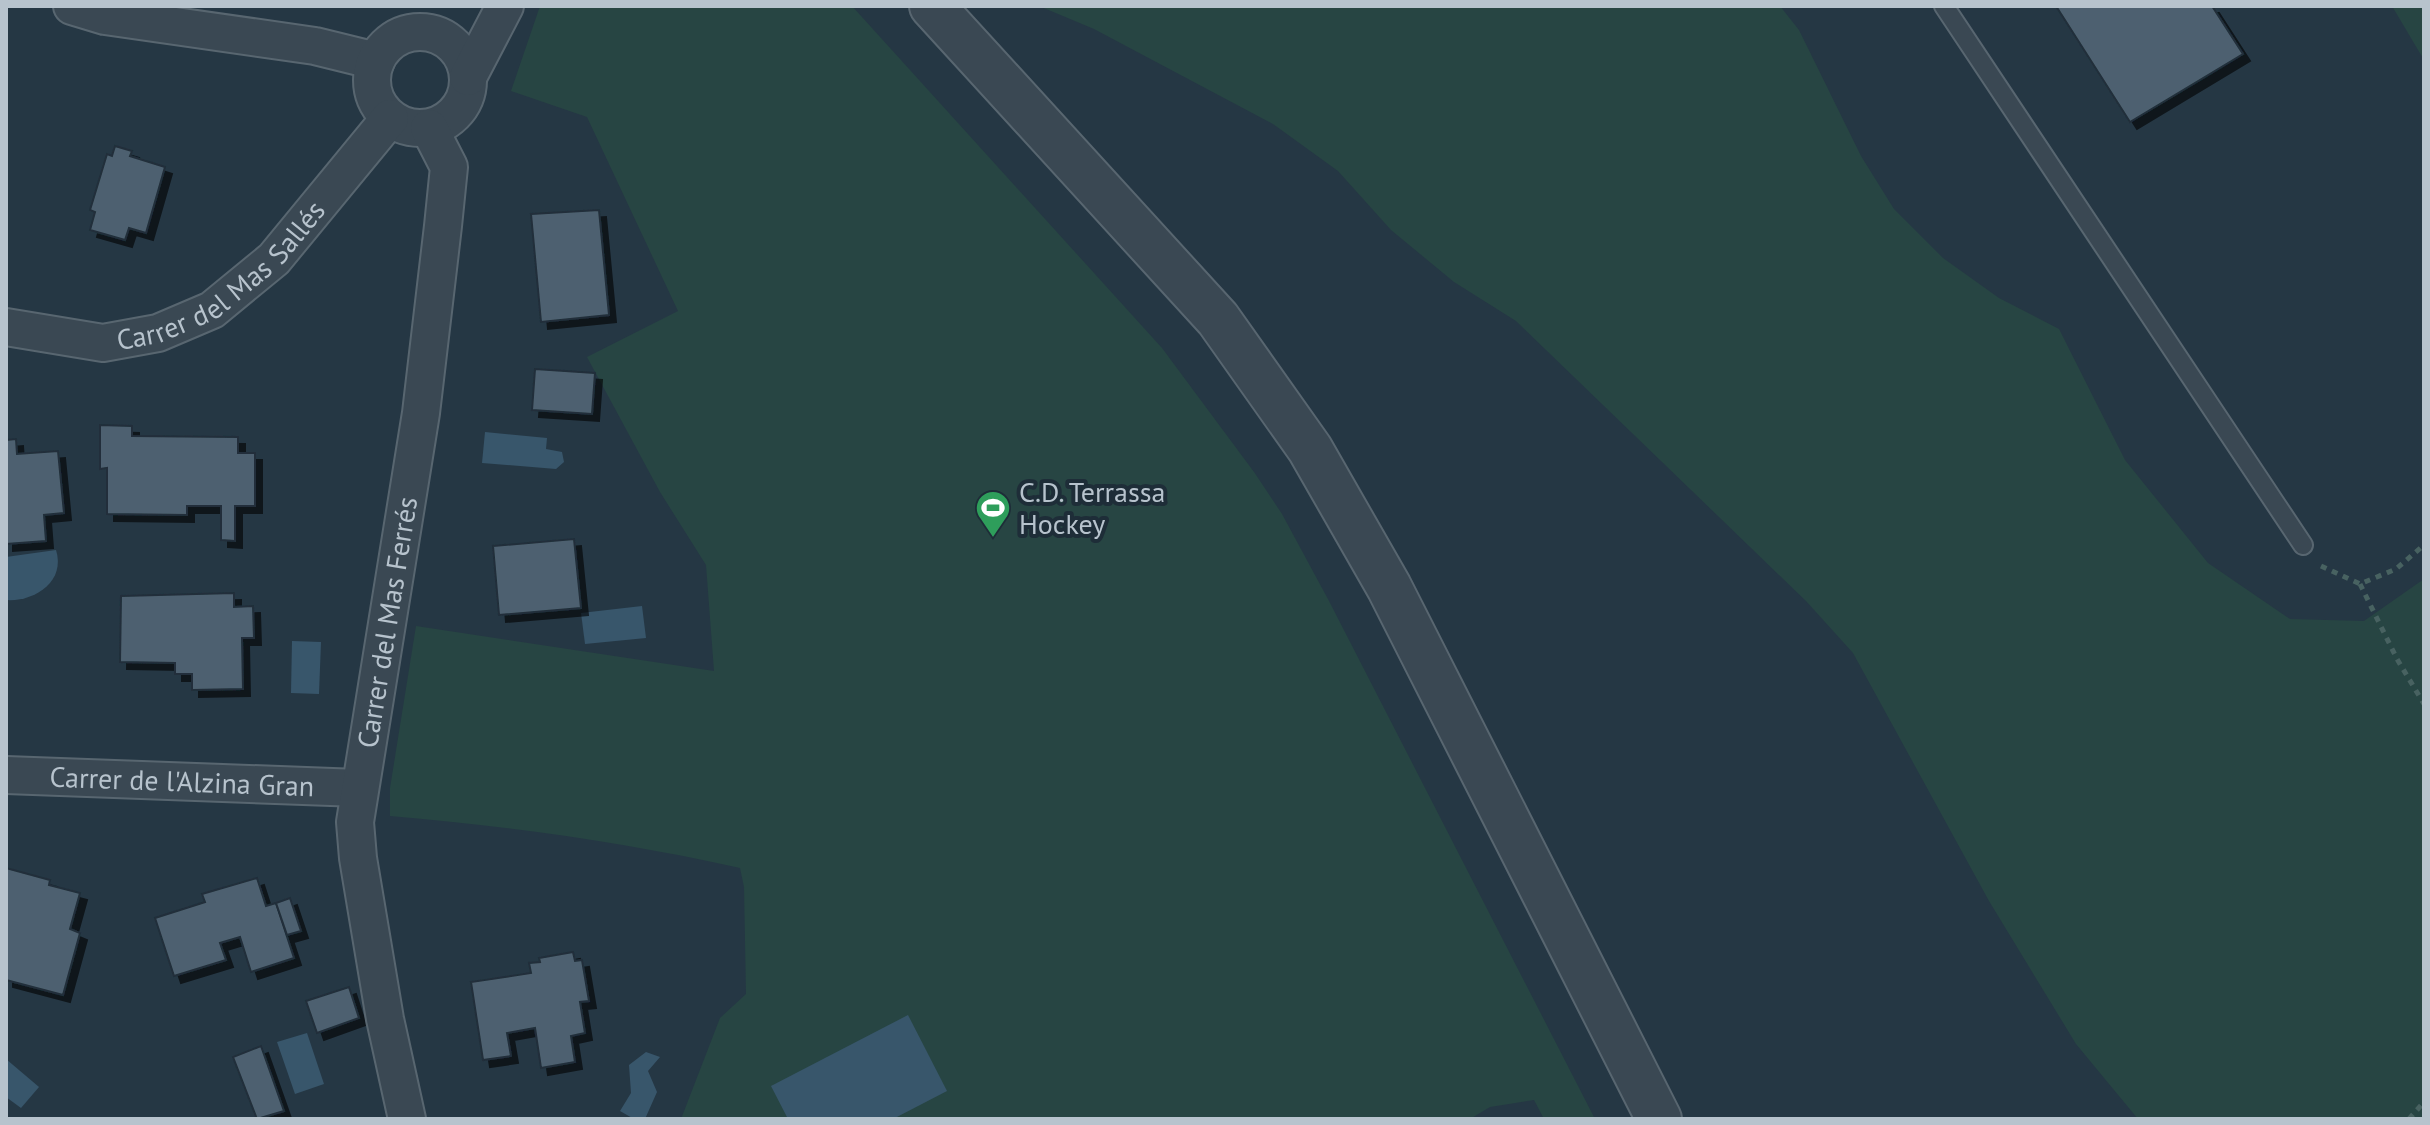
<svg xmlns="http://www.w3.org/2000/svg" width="2430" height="1125" viewBox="0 0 2430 1125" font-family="'PT Sans',sans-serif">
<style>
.green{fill:#274543}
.water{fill:#38566b}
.building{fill:#4e616f;stroke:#202f3a;stroke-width:2;filter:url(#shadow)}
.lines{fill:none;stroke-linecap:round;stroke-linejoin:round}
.service-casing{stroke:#586670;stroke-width:22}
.minor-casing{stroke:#586670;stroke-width:40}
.tertiary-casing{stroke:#586670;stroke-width:48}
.path{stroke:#486261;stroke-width:5;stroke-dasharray:6 6;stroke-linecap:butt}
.service{stroke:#3a4853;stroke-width:18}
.minor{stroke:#3a4853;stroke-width:36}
.tertiary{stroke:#3a4853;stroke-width:44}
.labels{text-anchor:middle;stroke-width:8;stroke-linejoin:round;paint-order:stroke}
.street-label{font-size:28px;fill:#b7c3cd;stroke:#1e2d38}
.poi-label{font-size:28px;fill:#b7c3cd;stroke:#1e2d38;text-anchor:start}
</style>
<defs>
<filter id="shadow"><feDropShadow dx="7" dy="7" stdDeviation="0" flood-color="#0009"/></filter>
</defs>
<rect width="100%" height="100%" fill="#253744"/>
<!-- green -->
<g class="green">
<path d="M 540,6 L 852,6 L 1162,348 L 1254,472 L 1282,514 L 1329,601 L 1595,1119 L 1544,1119 L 1534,1100 L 1490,1107 L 1470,1119 L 681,1119 L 720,1018 L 746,994 L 744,887 L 740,868 C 624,842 508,826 390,816 L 390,788 L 416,626 L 714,671 L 706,565 L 660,492 L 587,357 L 678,311 L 587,117 L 511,91 Z"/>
<path d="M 1039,6 L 1780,6 L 1799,30 L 1861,156 L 1894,209 L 1943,258 L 1999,298 L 2059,329 L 2125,460 L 2208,563 L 2290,619 L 2364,621 L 2424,579 L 2424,1119 L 2138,1119 L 2076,1044 L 1989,901 L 1853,653 L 1806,601 L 1516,321 L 1454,282 L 1391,230 L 1338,171 L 1273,124 L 1094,29 Z"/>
<path d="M 2392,6 L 2424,6 L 2424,60 Z"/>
</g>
<!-- water -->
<g class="water">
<path d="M 485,432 L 547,438 L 546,449 L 562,452 L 564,462 L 556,469 L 482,463 Z"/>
<path d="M 56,550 C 66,582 34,602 6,600 L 6,557 Z"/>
<path d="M 642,606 L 646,638 L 585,644 L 581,613 Z"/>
<path d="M 292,641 L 321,642 L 319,694 L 291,693 Z"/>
<path d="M 908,1015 L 947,1091 L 893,1119 L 788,1119 L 771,1086 Z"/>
<path d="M 307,1033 L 324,1084 L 295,1094 L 277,1042 Z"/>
<path d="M 646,1052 L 660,1057 L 648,1071 L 657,1092 L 645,1119 L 634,1119 L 620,1111 L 631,1093 L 629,1065 Z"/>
<path d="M 6,1059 L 39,1087 L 21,1108 L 6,1097 Z"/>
</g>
<!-- building -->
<g class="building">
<path d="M 2056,6 L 2212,6 L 2243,54 L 2130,122 Z"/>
<path d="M 115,146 L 132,151 L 130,156 L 165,167 L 146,233 L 129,228 L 125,240 L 90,230 L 95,212 L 90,210 L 107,154 L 112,156 Z"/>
<path d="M 599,210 L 609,315 L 541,322 L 531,214 Z"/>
<path d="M 535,369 L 595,373 L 592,414 L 532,410 Z"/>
<path d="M 100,425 L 132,426 L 132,436 L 238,437 L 238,453 L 255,453 L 255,506 L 235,506 L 235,541 L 221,540 L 221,506 L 187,506 L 187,515 L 107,514 L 107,468 L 100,469 Z"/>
<path d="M 16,439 L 17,454 L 58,451 L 64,513 L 44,515 L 46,541 L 6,544 L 6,440 Z"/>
<path d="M 574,539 L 581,608 L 499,615 L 493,546 Z"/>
<path d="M 234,593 L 234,607 L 253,606 L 254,638 L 242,638 L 243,689 L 192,690 L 192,674 L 175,674 L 175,663 L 120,662 L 121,596 Z"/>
<path d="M 6,868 L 50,880 L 49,885 L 80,893 L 70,929 L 80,933 L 63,995 L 6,980 Z"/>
<path d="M 257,878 L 266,906 L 276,903 L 294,958 L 251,972 L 240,937 L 220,943 L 226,960 L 174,976 L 155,918 L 205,902 L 202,894 Z"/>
<path d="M 290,898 L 301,931 L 287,935 L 276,903 Z"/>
<path d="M 573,952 L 575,961 L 582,960 L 589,1001 L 580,1002 L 585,1033 L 571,1036 L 575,1062 L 541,1068 L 535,1028 L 507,1033 L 511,1056 L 483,1060 L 471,982 L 531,973 L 529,963 L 540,962 L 539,958 Z"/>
<path d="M 349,987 L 359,1018 L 317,1033 L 306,1001 Z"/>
<path d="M 261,1046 L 284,1111 L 257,1119 L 233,1057 Z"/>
</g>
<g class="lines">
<defs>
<path id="service" d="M 1944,6 L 2303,545"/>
<g id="minor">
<path d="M 72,6 L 105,16 L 315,46 L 376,61"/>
<circle cx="420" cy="80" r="48"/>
<path d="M 468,77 L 505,6"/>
<path id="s1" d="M 6,327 L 103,343 L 158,333 L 212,310 L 274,259 L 390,118"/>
<path id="s2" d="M 6,775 L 359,788"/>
<path id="s3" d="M 407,1119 L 385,1019 L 358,858 L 355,822 L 421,413 L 443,226 L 449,167 L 429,128"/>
</g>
<path id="tertiary" d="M 932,6 L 1218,319 L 1310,449 L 1389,587 L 1659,1119"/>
</defs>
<!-- service casing -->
<use href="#service" class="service-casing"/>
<!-- minor casing -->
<use href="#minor" class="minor-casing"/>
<!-- tertiary casing -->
<use href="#tertiary" class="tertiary-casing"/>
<!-- path -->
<g class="path">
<path d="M 2321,566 L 2360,584 L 2396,569 L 2424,545"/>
<path d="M 2360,584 L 2397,659 L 2424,704"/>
<path d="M 2409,1119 L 2424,1102"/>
</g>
<!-- service -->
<use href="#service" class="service"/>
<!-- minor -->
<use href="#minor" class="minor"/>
<!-- tertiary -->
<use href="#tertiary" class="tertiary"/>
</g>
<!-- icons -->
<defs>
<symbol id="stadium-pin" viewBox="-11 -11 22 30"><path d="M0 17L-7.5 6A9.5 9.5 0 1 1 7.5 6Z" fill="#2e9e5b" stroke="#1e2d38"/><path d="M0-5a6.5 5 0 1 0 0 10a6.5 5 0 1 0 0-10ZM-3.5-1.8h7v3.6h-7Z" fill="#fff"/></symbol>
</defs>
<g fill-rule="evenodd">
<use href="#stadium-pin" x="973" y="488" width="40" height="54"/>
</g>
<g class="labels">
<!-- street labels -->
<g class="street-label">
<text dy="10" stroke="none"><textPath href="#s1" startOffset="238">Carrer del Mas Sallés</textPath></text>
<text dy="10" stroke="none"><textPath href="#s3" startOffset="504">Carrer del Mas Ferrés</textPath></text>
<text dy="10" stroke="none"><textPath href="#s2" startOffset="176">Carrer de l'Alzina Gran</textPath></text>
</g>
<!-- poi labels -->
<g class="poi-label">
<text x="1019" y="502">C.D. Terrassa<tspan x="1019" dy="32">Hockey</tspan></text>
</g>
</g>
<!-- border -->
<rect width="2430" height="1125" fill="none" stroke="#b7c3cd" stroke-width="16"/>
</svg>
